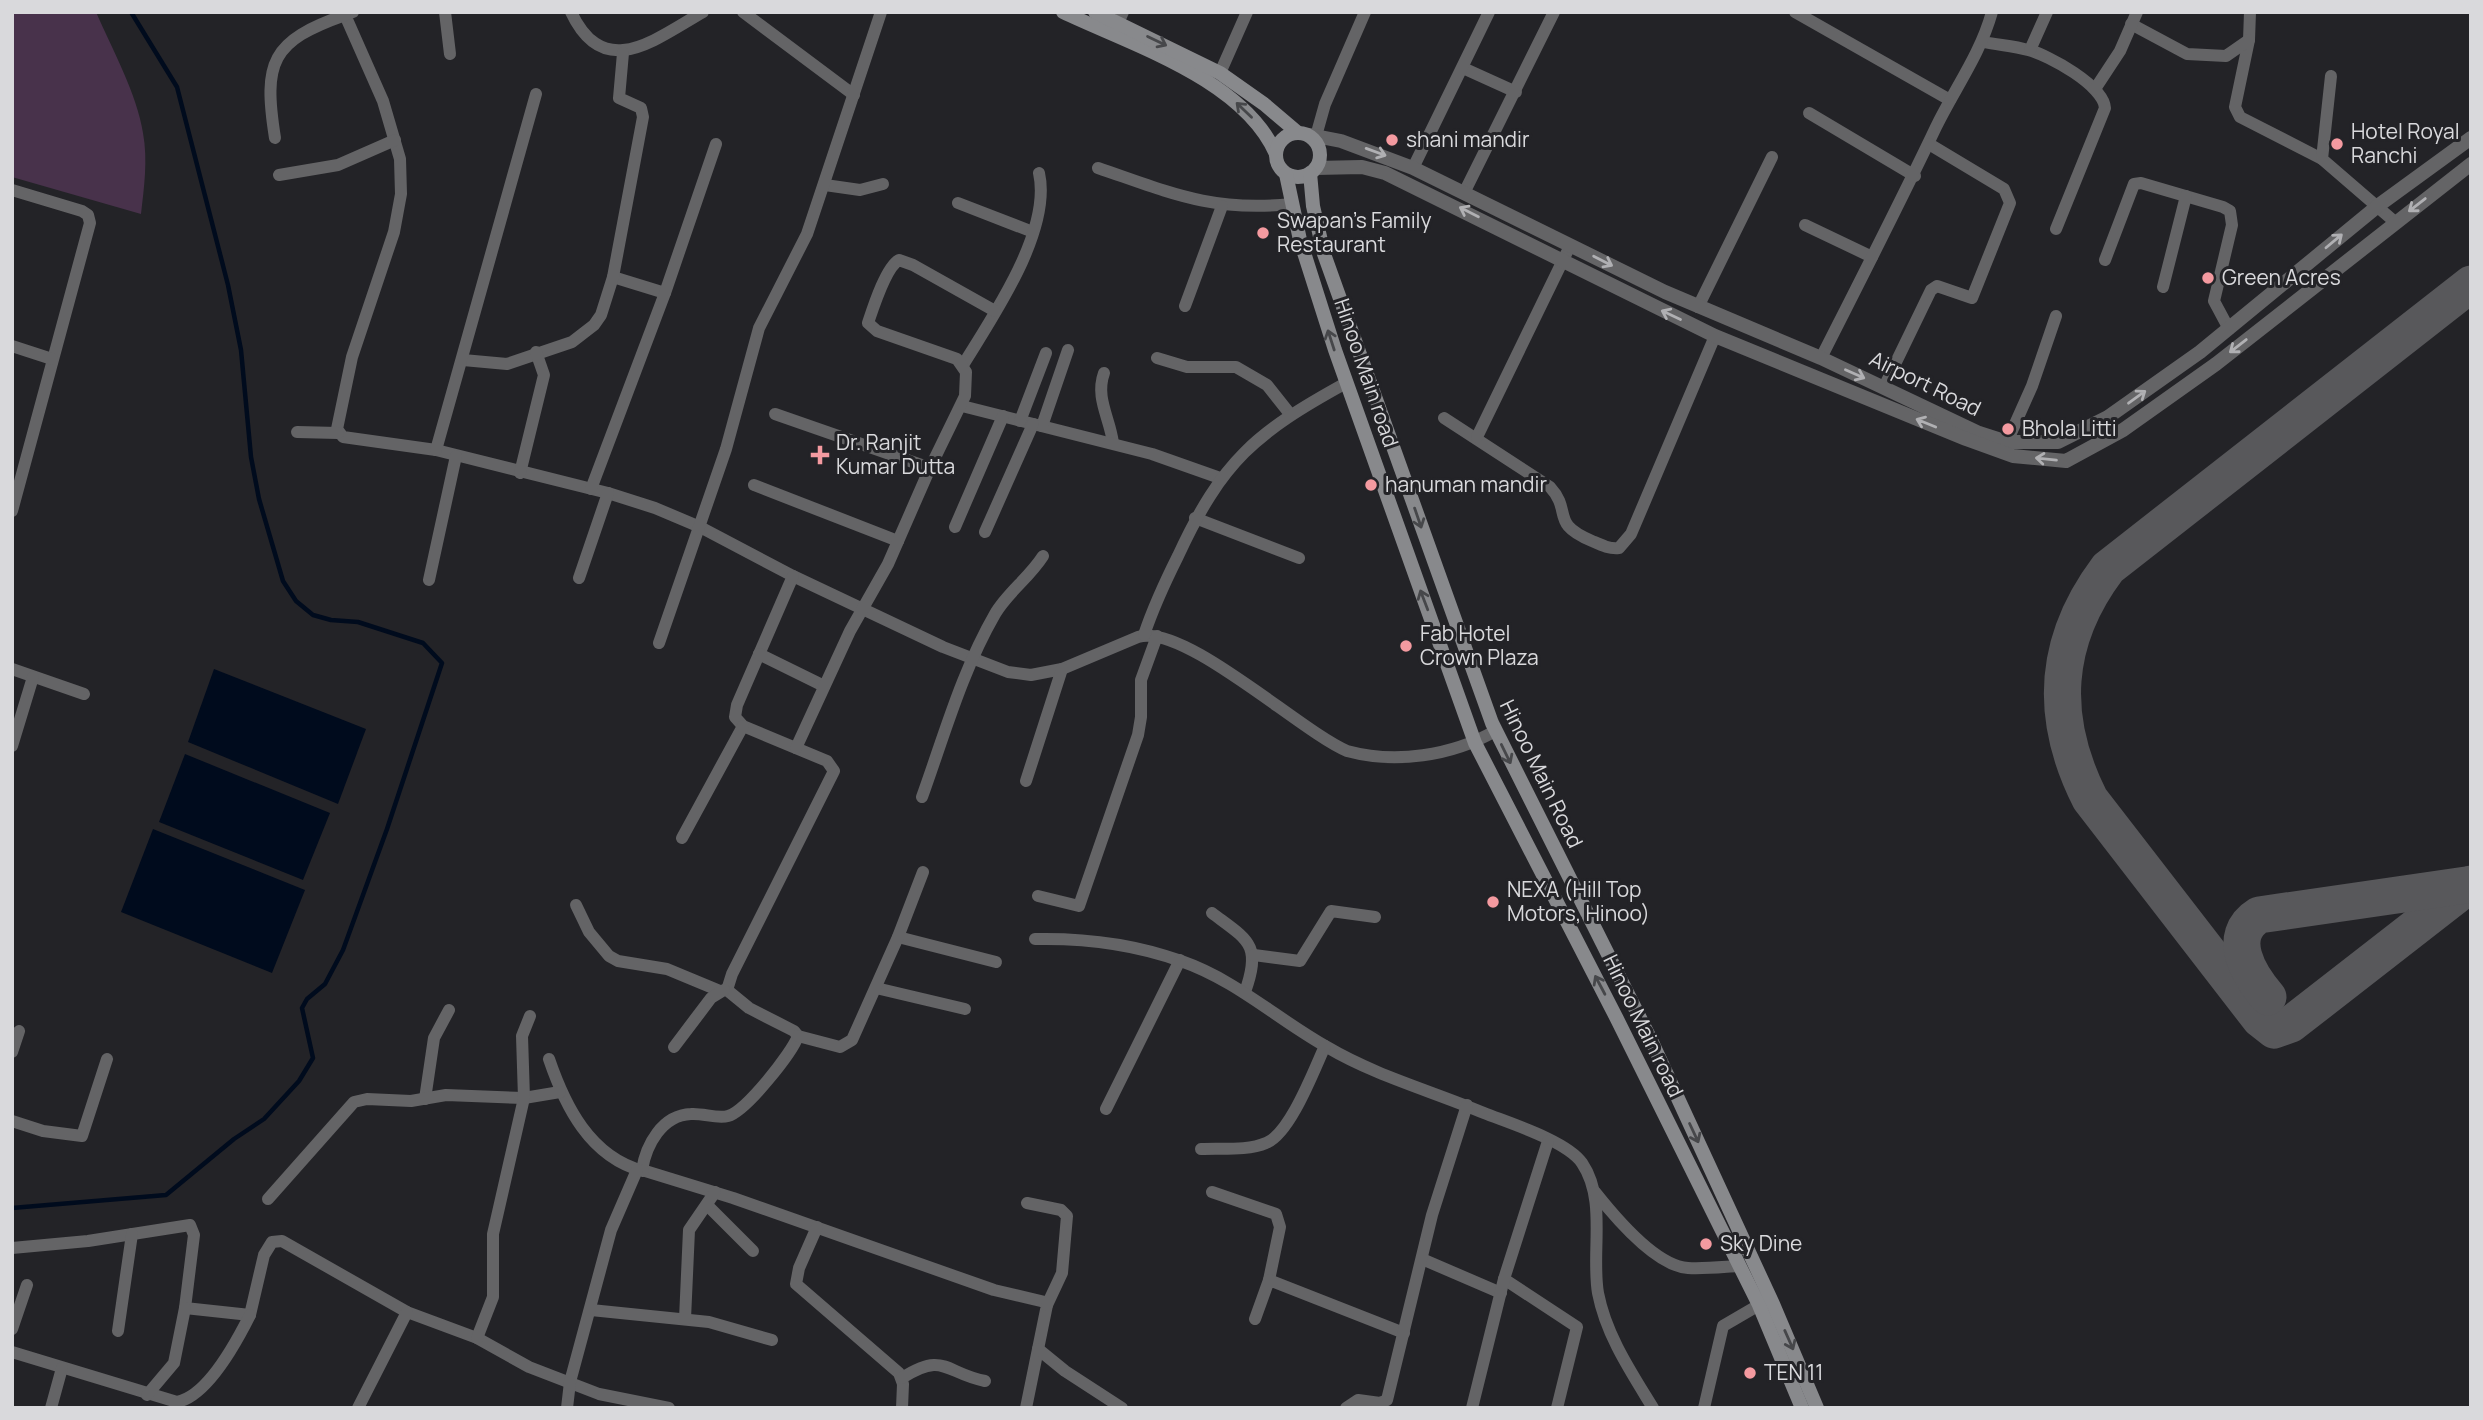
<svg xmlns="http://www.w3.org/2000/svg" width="2483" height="1420" viewBox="0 0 2483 1420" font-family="Manrope,sans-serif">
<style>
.green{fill:#48324b}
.water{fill:#000b1d}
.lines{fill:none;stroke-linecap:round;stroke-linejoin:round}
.stream{stroke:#000b1d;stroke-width:4.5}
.taxiway{stroke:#58585b;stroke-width:37}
.minor{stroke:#646466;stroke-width:12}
.tertiary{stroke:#646466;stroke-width:14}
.secondary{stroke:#88898c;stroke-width:14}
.oneway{stroke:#46474a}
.oneway2{stroke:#b0b0b3}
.poi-dot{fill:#f49aa0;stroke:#232327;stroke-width:2.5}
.labels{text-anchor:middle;stroke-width:6;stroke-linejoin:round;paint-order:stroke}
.poi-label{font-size:21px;fill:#d9d9dc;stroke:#232327;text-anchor:start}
.street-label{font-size:21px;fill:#d9d9dc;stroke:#232327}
</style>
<rect width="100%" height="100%" fill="#232327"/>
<!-- green -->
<path class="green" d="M 12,12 L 96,12 C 112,49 137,94 143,133 C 148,160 144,188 141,214 L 12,177 Z"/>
<!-- water -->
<g class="water">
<path d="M 214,669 L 366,729 L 338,804 L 188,742 Z"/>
<path d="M 185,754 L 330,813 L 303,880 L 159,822 Z"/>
<path d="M 153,829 L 305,890 L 272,973 L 121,912 Z"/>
</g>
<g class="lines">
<!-- stream -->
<path class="stream" d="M 12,1208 L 166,1195 L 234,1139 L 264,1119 L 299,1081 L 313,1058 L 302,1008 L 307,999 L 325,984 L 343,950 L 387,829 L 442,663 L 423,643 L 358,622 L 331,620 L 313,615 L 296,601 L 283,581 L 259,499 L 251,457 L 241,350 L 228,285 L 177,87 L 131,12"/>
<!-- taxiway -->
<g class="taxiway">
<path d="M 2471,284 L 2108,568 C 2053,641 2049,718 2090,799 L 2260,1019 L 2274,1030 L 2291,1024 L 2471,884"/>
<path d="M 2268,997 C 2249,975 2225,936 2259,915 L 2466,885"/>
</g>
<!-- minor -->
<g class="minor">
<path d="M 353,12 L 345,15 L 383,101 L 400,159 L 401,194 L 394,232 L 352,357 L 337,429 L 343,437 L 436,450 L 608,493 L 655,508 L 700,527 L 793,576 L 943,647 L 1008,672 L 1031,675 L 1062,669 L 1138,637 C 1184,623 1300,731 1347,751 C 1395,764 1452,756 1495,731"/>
<path d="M 445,12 L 450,54"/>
<path d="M 571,12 C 604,82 654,40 703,12"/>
<path d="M 743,12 L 854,95"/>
<path d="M 1795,12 L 1950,100"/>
<path d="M 2250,12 L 2249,40 L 2235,107 L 2240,117 L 2322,159"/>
<path d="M 1118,23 L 1123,12"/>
<path d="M 2131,24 L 2187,54 L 2226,56 L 2249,40"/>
<path d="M 1984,42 C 1998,45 2014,46 2028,50 C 2049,55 2104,86 2105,108 L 2056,229"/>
<path d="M 2030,50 L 2047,12"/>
<path d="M 1463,68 L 1516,92"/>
<path d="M 1220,73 L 1247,12"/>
<path d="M 2331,76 L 2322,159 L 2395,222"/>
<path d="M 2095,89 L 2120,51 L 2137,12"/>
<path d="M 1809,113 L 1915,176"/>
<path d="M 1316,136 L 1325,104 L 1365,12"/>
<path d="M 275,138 C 263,62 271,41 345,15 L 344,12"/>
<path d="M 1098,168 C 1171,193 1211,212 1291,204"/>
<path d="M 1413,168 L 1489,12"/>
<path d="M 279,175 L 338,165 L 395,140"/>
<path d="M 825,185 L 860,190 L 883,184"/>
<path d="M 12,190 L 82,211 L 88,215 L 90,223 L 12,511"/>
<path d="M 1465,191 L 1554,12"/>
<path d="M 958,203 L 1033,232"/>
<path d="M 1805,225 L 1872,257"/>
<path d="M 2105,260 L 2134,184 L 2141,183 L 2223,207 L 2230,211 L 2232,225 L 2214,301 L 2229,329"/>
<path d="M 613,277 L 665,293"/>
<path d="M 2163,287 L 2186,196"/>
<path d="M 1185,306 L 1222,206"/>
<path d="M 1698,307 L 1772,157"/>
<path d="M 12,346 L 52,359"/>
<path d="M 1157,358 L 1187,367 L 1236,367 L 1267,385 L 1290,414"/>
<path d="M 1821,358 C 1860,281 1899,205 1936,127 C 1955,88 1980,55 1992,12"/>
<path d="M 463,360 L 507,364 L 572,342 L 594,325 L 601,315 L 613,277 L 643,117 L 641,108 L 619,98 L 623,53"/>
<path d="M 963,365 C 993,316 1052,231 1039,173"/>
<path d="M 1104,373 C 1095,398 1110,418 1113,443"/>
<path d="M 1884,387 L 1931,290 L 1937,286 L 1972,298 L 2010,203 L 2004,189 L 1929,144"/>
<path d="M 962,406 L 1152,454 L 1220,478"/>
<path d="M 775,414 L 930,468"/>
<path d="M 1444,418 L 1550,487 C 1573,512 1549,523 1592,541 C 1601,545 1609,549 1619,548 L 1631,534 L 1715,336"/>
<path d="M 1020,421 L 1046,353"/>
<path d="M 1042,426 L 1068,350"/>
<path d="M 297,432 L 338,433"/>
<path d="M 1477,437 L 1567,252"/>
<path d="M 2007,442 L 2032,386 L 2056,316"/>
<path d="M 436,450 L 536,94"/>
<path d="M 520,473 L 544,375 L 536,352"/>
<path d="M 754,485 L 898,541"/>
<path d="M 591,489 L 665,293 L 716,144"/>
<path d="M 1195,518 L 1299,558"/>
<path d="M 955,527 L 1003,416"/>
<path d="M 985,532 L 1033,424"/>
<path d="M 793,576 L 737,705 L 735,717 L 743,726 L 827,761 L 834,771 L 732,974 L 727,990 L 749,1008 L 794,1031 L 798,1036 C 792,1053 746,1111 728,1116 C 717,1119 703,1113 691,1114 C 662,1115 646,1145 642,1170 L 733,1198 L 994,1290 L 1045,1302 L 1047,1305 L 1026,1408"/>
<path d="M 579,578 L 608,493"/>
<path d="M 429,580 L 456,456"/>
<path d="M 1144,635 C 1153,608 1165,582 1178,556 C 1222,461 1255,433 1346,383"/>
<path d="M 659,643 L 726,449 L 759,328 L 807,234 L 881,12"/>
<path d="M 759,654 L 824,686"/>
<path d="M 12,669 L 84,694"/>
<path d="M 12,746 L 33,677"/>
<path d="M 796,748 L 850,631 L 888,564 L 930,468 L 965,396 L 966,372 L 957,359 L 877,331 L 868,323 C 873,308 886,267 899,260 L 913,265 L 995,311"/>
<path d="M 1026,781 L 1062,669"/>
<path d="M 922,797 C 944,736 962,671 995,614 C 1007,593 1029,578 1043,556"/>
<path d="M 682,838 L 743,726"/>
<path d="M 1038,896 L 1079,906 L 1138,735 L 1141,717 L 1141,680 L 1157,636"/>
<path d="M 576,905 L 589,932 L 609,956 L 618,961 L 667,969 L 720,991"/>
<path d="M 1212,913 C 1248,940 1262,944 1245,992"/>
<path d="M 898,937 L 996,962"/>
<path d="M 1035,939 C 1084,938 1134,944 1181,961 C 1236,980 1277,1019 1327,1047 C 1376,1076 1432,1091 1484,1113 C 1509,1123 1567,1141 1582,1163 C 1607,1200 1591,1252 1598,1293 C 1606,1335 1631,1372 1653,1408"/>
<path d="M 1254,955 L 1300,961 L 1331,911 L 1375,917"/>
<path d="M 876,988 L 965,1009"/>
<path d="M 798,1036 L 840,1047 L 852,1040 L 898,937 L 923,872"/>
<path d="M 674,1047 L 711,998 L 724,990"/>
<path d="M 12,1052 L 19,1031"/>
<path d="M 549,1059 C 565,1106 590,1157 643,1171"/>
<path d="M 425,1099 L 434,1038 L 449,1010"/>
<path d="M 1106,1109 L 1180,960"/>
<path d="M 12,1121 L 43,1131 L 82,1136 L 107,1059"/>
<path d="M 1201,1149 C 1221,1148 1248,1151 1266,1143 C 1290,1134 1314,1070 1325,1046"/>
<path d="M 1212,1192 L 1276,1214 L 1280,1227 L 1269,1280"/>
<path d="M 1595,1192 C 1614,1216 1656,1266 1688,1268 C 1704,1269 1722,1267 1738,1266"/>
<path d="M 268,1199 L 354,1102 L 367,1099 L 411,1101 L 446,1095 L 524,1098 L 560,1092"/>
<path d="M 1027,1203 L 1061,1210 L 1067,1216 L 1062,1273 L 1047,1305"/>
<path d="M 707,1205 L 753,1251"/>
<path d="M 817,1227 L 799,1268 L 796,1284 L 899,1373 L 903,1384 L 902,1408"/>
<path d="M 12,1248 L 88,1241 L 190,1225 L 194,1235 L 185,1308 L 250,1315 L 264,1255 L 272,1242 L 282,1241 L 407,1312 L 477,1338 L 529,1367 L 599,1394 L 669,1408"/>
<path d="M 1422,1259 L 1501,1293"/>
<path d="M 1504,1279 L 1577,1327 L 1557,1408"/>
<path d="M 591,1310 L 709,1322 L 772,1340"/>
<path d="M 685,1319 L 689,1230 L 715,1192"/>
<path d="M 1255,1319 L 1269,1280 L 1404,1333"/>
<path d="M 12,1329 L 27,1285"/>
<path d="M 118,1331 L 132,1234"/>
<path d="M 477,1338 L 493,1297 L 493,1234 L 524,1098 L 522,1036 L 530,1016"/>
<path d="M 1038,1349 L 1065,1371 L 1122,1408"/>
<path d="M 12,1352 L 177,1402 C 208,1396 237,1341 250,1315"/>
<path d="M 902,1378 C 944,1351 945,1373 985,1381"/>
<path d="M 147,1395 L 174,1363 L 185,1308"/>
<path d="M 51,1408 L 62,1368"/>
<path d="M 358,1408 L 407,1312"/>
<path d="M 567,1408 L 570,1382 L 611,1230 L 637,1170"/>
<path d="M 1346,1408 L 1358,1400 L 1380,1403 L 1387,1400 L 1432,1215 L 1467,1105"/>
<path d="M 1472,1408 L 1504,1279 L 1548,1141"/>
<path d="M 1704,1408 L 1723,1326 L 1759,1305"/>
</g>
<!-- tertiary -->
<g class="tertiary">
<path d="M 1310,135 L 1341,141 L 1413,168 L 1665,292 L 1821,358 L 1979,433 L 2007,442 L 2058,442 L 2108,417 L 2200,352 L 2379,205 L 2471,138"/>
<path d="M 1316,168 L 1362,167 L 1385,173 L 1715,336 L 1966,439 L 2013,456 L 2066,461 L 2123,430 L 2216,364 L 2471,164"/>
</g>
<!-- secondary -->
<g class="secondary">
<path d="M 1063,12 C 1132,45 1243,79 1276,154"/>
<path d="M 1095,12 L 1220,73 L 1264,104 L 1297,132"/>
<circle cx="1298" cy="155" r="22"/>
<path d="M 1310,173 L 1313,206 L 1324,254 L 1492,723 L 1651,1040 L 1773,1304 L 1817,1408"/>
<path d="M 1286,174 L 1300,240 L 1335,350 L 1475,743 L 1617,1019 L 1759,1305 L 1802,1408"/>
</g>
</g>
<!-- one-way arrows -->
<defs><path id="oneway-shaft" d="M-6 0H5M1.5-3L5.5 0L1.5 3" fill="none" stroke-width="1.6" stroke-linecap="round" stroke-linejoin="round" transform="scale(1.75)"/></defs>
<g class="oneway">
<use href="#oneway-shaft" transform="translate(1157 41) rotate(26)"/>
<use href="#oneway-shaft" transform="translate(1244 110) rotate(-136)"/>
<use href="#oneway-shaft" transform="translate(1331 340) rotate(-108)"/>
<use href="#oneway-shaft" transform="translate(1418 518) rotate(71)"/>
<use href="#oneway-shaft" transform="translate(1424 600) rotate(-111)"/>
<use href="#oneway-shaft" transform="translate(1506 754) rotate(64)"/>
<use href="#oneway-shaft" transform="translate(1600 985) rotate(-118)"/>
<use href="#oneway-shaft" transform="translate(1694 1133) rotate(65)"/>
<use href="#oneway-shaft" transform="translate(1789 1340) rotate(66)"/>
</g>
<g class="oneway2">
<use href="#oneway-shaft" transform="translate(1376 152) rotate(20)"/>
<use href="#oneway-shaft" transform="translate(2417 205) rotate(142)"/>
<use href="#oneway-shaft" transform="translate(1469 212) rotate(-153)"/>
<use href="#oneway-shaft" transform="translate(2334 241) rotate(-40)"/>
<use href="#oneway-shaft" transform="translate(1603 261) rotate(27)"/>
<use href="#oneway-shaft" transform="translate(1671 315) rotate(-155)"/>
<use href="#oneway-shaft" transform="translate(2238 346) rotate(142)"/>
<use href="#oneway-shaft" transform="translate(1855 374) rotate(24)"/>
<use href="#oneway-shaft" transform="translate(2137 397) rotate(-36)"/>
<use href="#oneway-shaft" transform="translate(1926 423) rotate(-158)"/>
<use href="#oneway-shaft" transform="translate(2046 459) rotate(-174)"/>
</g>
<!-- markers -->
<g class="poi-dot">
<circle cx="1392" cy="140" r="7"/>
<circle cx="2337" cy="144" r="7"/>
<circle cx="1263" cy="233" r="7"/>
<circle cx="2208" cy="278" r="7"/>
<circle cx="2008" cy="429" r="7"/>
<path d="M816.5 444.5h7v7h7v7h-7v7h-7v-7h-7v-7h7z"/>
<circle cx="1371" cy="485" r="7"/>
<circle cx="1406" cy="646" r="7"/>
<circle cx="1493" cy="902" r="7"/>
<circle cx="1706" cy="1244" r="7"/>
<circle cx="1750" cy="1373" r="7"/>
</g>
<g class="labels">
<!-- poi labels -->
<g class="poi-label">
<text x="2351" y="139">Hotel Royal<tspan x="2351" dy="24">Ranchi</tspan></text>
<text x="1406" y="147">shani mandir</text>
<text x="1277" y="228">Swapan's Family<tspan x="1277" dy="24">Restaurant</tspan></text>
<text x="2222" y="285">Green Acres</text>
<text x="2022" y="436">Bhola Litti</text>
<text x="836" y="450">Dr. Ranjit<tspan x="836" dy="24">Kumar Dutta</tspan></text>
<text x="1385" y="492">hanuman mandir</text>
<text x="1420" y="641">Fab Hotel<tspan x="1420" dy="24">Crown Plaza</tspan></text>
<text x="1507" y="897">NEXA (Hill Top<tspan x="1507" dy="24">Motors, Hinoo)</tspan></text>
<text x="1720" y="1251">Sky Dine</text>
<text x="1764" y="1380">TEN 11</text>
</g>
<!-- street labels -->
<g class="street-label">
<text transform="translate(1366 373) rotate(71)" y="7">Hinoo Main road</text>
<text transform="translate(1925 384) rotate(26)" y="7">Airport Road</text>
<text transform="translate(1541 774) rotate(64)" y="7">Hinoo Main Road</text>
<text transform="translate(1643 1026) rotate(64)" y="7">Hinoo Main road</text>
</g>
</g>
<!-- border -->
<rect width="2483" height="1420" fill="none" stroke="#d9d9dc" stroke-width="28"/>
</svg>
